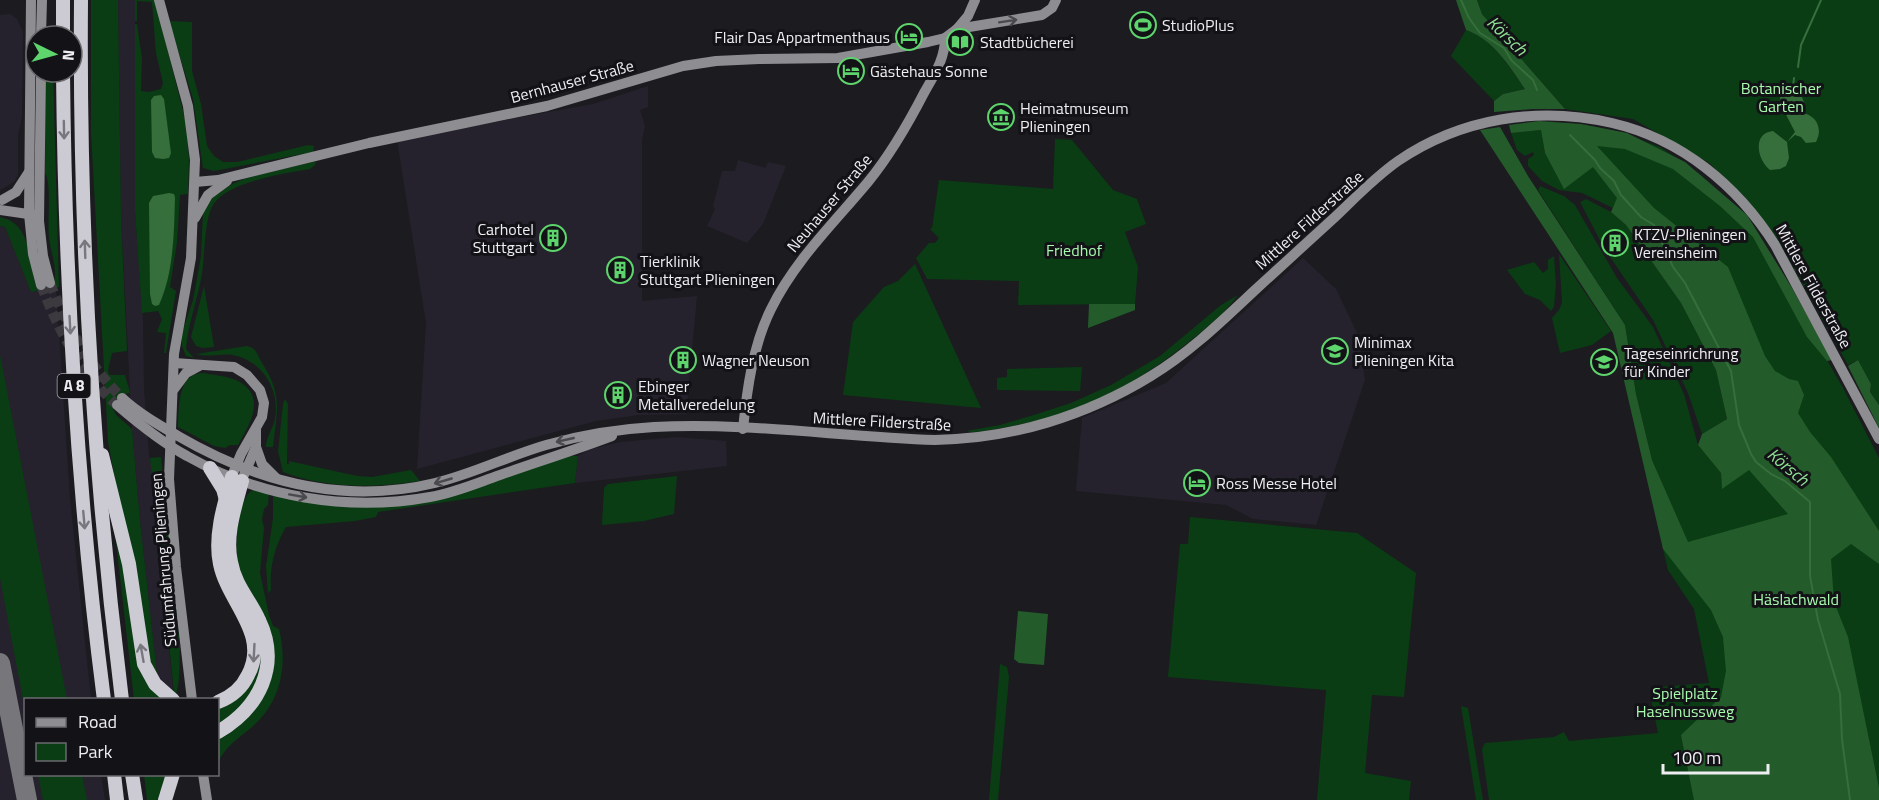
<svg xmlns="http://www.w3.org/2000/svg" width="1879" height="800" viewBox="0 0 1879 800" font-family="'Titillium Web',sans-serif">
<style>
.built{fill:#26222d}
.green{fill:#0a3d14}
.forest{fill:#235c2a}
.water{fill:#366e3c}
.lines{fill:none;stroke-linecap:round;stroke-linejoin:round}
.stream{stroke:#366e3c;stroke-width:2}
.taxiway{stroke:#77767a;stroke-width:20}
.secondary-tunnel{stroke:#3c3a3f;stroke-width:10;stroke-dasharray:10 5;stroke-linecap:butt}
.secondary{stroke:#8e8d92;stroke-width:10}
.highway{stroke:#cccad2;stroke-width:14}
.oneway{stroke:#4a494e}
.oneway2{stroke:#79777e}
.labels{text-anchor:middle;stroke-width:6;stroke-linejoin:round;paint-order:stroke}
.shield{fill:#131217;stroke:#acabb0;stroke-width:1.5}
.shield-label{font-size:15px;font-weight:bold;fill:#eeedf1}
.poi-label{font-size:16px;fill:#eeedf1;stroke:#131217;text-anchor:start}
.street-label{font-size:16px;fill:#eeedf1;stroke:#131217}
.park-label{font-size:16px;fill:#a8faae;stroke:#131217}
.water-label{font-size:18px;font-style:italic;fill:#8fdf95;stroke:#131217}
</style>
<rect width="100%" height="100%" fill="#1c1b20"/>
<!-- built -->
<g class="built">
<path d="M 118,0 L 135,0 L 135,212 L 143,322 L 144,390 L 149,455 L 151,463 L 174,699 L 161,699 L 157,674 L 140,521 L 132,429 L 121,217 Z"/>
<path d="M 10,14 L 17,19 L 23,32 L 22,116 L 18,136 L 18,175 L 14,182 L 0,190 L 0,15 Z"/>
<path d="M 648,86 L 648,107 L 640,110 L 645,126 L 642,140 L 642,301 L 697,296 L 686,414 L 638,415 L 596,421 L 417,469 L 426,323 L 397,140 L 593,104 Z"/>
<path d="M 738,160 L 765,168 L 768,162 L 786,166 L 763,224 L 747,243 L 707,226 L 715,209 L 713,206 L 722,171 L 735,171 Z"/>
<path d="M 0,226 L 5,227 L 31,292 L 56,288 L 70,499 L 91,699 L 26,700 L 26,774 L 101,775 L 105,800 L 0,800 Z"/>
<path d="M 1303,258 L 1336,289 L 1358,335 L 1365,380 L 1316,525 L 1253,519 L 1226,505 L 1076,491 L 1082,418 L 1166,383 Z"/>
<path d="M 676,437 L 726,441 L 727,466 L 575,483 L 578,456 L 588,450 L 620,442 Z"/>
</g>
<!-- green -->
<g class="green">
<path d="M 91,0 L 118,0 L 121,217 L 127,351 L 112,353 L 108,370 L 109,375 L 125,375 C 126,381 129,386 130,393 C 121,394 114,399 113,409 L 116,415 L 132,429 L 140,521 L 157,674 L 150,669 L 108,441 L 91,133 Z"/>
<path d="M 135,0 L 155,0 L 186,123 L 189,159 L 188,194 L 180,195 L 177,242 L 170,287 L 176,291 L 166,353 L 164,353 L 166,333 L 157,332 L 162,319 L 158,311 L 142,313 L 135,212 L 135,24 L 137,24 L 142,59 L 141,91 L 149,92 L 161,89 L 163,83 L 156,53 L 152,2 L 137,1 L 137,21 L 135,21 Z"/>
<path d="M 1477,0 L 1879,0 L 1879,405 L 1870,392 L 1871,384 L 1858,360 L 1848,365 L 1774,234 L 1744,196 L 1709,163 L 1633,119 L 1565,109 L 1482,14 Z"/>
<path d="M 169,21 L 192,22 L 192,71 L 201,104 L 207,146 L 214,156 L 223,162 L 237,162 L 308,145 L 314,146 L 313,152 L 214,171 L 203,168 L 193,99 Z"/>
<path d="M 1466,30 C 1494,40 1509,67 1525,89 L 1503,94 L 1494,101 L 1451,56 Z"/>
<path d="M 45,72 L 53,72 L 59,287 L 31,292 L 5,227 L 0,226 L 0,217 C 31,223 29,259 35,283 L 40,285 L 53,282 C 59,275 50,248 49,237 C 47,221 52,184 45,173 Z"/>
<path d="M 1541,130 L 1545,153 L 1554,144 L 1625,134 L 1660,147 L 1701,175 L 1730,202 L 1757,240 L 1842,386 L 1879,458 L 1879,800 L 1489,800 L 1482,749 L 1485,743 L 1554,737 L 1564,732 L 1569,741 L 1658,733 L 1651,699 L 1659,699 L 1657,687 L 1709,683 L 1694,609 L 1668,570 L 1663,549 L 1687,578 L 1687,541 L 1652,460 L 1636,394 L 1625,325 L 1538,190 L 1540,186 L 1564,196 L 1575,205 L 1617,278 L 1653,327 L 1684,394 L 1698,445 L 1721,473 L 1722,488 L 1746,471 L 1717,369 L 1682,302 L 1614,204 L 1613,208 L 1582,193 L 1559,190 L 1542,181 L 1528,166 L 1528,159 L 1534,155 L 1533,152 L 1525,156 L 1517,150 L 1511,133 Z"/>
<path d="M 1055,139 L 1072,140 L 1113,190 L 1137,199 L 1146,224 L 1125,232 L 1138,267 L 1135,304 L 1018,305 L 1019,281 L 927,279 L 916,258 L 929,243 L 935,243 L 939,238 L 930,229 L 932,228 L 939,180 L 1053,189 Z"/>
<path d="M 316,161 L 315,165 L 310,169 C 283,174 222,182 211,209 C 204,227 205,254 202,273 C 198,299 188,323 186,349 L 194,358 L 186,356 L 182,346 L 182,333 L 193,300 L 201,256 L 203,213 L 208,201 L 228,186 L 246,178 Z"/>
<path d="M 1586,199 L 1611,212 L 1626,225 L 1681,303 L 1716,370 L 1727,419 L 1702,434 L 1688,393 L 1653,320 L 1604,248 L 1580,202 Z"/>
<path d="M 1559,254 L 1611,331 L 1592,345 L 1560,353 L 1552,318 L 1559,310 L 1562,303 Z"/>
<path d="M 1554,256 L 1556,284 L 1554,307 L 1551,311 L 1540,300 L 1525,294 L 1507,270 L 1534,262 L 1543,273 L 1548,269 L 1548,260 Z"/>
<path d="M 915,264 L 981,408 L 843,395 L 853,322 L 884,287 L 898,281 Z"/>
<path d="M 204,286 L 214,347 L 203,348 L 196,346 L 191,337 Z"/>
<path d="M 1238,295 C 1224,315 1204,330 1185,345 C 1130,388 1076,416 1006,427 C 994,429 977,434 966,431 L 1000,425 L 1037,414 L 1071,403 L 1111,385 L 1160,356 L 1221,305 Z"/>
<path d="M 247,346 C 257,348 257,355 262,363 C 283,395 277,411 273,447 L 266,447 L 266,445 C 267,436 273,428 275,419 C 280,390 263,361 233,355 C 221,353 208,358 196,354 Z"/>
<path d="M 0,355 L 67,699 L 26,700 L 25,710 L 0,578 Z"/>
<path d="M 1082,367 L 1080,391 L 997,390 L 997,378 L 1007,377 L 1007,369 Z"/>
<path d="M 204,373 C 214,375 226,376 236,380 C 268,395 250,424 238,445 L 230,445 L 225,448 L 214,446 L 178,427 C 179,408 177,372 204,373 Z"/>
<path d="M 285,399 L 288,404 L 287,464 L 289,464 L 289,461 L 357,476 L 372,477 L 411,470 L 420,481 C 375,488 326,489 283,472 L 278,451 L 283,404 Z"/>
<path d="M 566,456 L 578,456 L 575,483 L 378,512 L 376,517 L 355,521 L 286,527 C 275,545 269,568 271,590 L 268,593 L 266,566 L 273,518 L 273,495 L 404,505 Z"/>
<path d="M 161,457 L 180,645 C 179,661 181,678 176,694 L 174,693 L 150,458 Z"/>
<path d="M 677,476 L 674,514 L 644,521 L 602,525 L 604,488 L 608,484 Z"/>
<path d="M 253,490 L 269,494 L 268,505 L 264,509 L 262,520 L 264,528 L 260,573 L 269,615 L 273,626 L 279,629 C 288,665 281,702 252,727 C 238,739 225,746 218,763 L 218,738 L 269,679 C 262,649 257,618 248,589 C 244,579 238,570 237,559 C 235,544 238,496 253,490 Z"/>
<path d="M 1190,517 L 1357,533 L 1416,573 L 1404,697 L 1372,695 L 1365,773 L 1411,781 L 1409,800 L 1317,800 L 1326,690 L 1168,677 L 1180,544 L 1188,544 Z"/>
<path d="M 114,525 L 133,605 L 161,699 L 134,699 Z"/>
<path d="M 259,651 L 262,651 C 259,693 249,701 218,726 L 218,708 Z"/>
<path d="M 1000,664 L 1007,667 L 1009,677 L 998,800 L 989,800 Z"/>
<path d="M 1461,706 L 1468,708 L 1483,800 L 1476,800 Z"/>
<path d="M 38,775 L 82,775 L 87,800 L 43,800 Z"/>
<path d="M 144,775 L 167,775 L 160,800 L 147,800 Z"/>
</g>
<!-- forest -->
<g class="forest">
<path d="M 1456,0 L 1477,0 L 1482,14 L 1565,109 L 1533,109 L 1494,112 L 1494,101 L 1503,94 L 1525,89 C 1509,66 1494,40 1466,30 Z"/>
<path d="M 1539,121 L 1581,124 L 1627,133 L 1685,162 L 1747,215 L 1792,288 L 1832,360 L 1827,361 L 1807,337 L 1753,237 L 1720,206 L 1673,169 L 1625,149 L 1597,146 L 1654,208 L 1728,267 L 1765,356 L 1775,371 L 1789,379 L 1798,381 L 1804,395 L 1798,413 L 1810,432 L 1831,457 L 1879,531 L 1879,564 L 1851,544 L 1831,559 L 1834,602 L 1848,637 L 1879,788 L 1879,800 L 1694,800 L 1681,735 L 1721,697 L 1726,671 L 1723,637 L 1711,610 L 1663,549 L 1613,333 L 1480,130 L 1500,127 L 1528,176 L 1625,325 L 1636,394 L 1652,460 L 1688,542 L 1788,514 L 1749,470 L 1722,489 L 1721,473 L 1698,445 L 1702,434 L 1727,419 L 1716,370 L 1681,303 L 1626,225 L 1611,212 L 1617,198 L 1593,167 L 1564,189 L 1545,153 L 1541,130 L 1511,133 L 1509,125 Z"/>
<path d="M 1089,304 L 1135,304 L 1135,310 L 1088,328 Z"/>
<path d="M 1858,360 L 1871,384 L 1870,392 L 1879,405 L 1879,428 L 1848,366 Z"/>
<path d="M 1018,611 L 1048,614 L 1044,665 L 1019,663 L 1014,659 Z"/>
</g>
<!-- water -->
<g class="water">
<path d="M 1787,87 L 1799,89 L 1805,105 L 1803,113 C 1817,116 1823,129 1816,142 L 1806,143 L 1801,137 L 1795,135 L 1787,142 L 1789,158 L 1786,166 L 1780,169 L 1770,170 C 1757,160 1752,133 1773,131 L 1787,142 L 1795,132 L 1783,109 L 1780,98 L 1781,92 Z"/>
<path d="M 161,95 L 164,99 L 171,153 L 169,158 L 163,159 L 155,158 L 152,152 L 151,100 L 154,96 Z"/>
<path d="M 169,193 L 174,194 L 175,197 C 174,232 174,272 159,305 L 155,306 L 152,304 L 150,294 L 149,203 L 153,196 Z"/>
</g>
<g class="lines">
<!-- stream -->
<g class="stream">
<path d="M 1461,0 L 1469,18 L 1480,33 L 1504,48 L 1512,61 L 1533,80 L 1537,90"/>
<path d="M 1798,67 L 1801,45 L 1821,0"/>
<path d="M 1793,87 L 1794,78"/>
<path d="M 1570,135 L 1595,160 L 1600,168 L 1614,181 L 1621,195 L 1641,217 L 1654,225 L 1673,267 L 1685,283 L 1731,371 L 1739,425 L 1751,454 L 1756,462 L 1771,474 L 1785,481 L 1810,502 L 1810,576 L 1818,620 L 1840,694 L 1842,739 L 1850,800"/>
</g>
<!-- taxiway -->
<path class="taxiway" d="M 0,663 L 27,800"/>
<!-- secondary-tunnel -->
<g class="secondary-tunnel">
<path d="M 50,283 C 67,326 89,365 122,398"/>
<path d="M 41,285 C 58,329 80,373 117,405"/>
</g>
<!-- secondary -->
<g class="secondary">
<path d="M 31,0 L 29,214 L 33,254 L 41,285"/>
<path d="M 159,0 L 188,106 L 195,160 L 191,258 L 174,354 L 169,479 L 176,567 L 192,700"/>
<path d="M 957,29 L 1042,15 L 1052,8 L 1056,0"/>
<path d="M 41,36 L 42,0"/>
<path d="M 41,72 L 39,221 L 43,256 L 50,283"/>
<path d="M 195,182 L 218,180 L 369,143 L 547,106 L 683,66 L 716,61 L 759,59 L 838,58 L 928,42 L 945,38 L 957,29 L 968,16 L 975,0"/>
<path d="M 2,200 L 16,192 L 29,172"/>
<path d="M 0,210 L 35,215"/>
<path d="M 195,218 L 208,195 L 227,181"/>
<path d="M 174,363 L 234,367 L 247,375 L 260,390 L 264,403 L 262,417 L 241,454 L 234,471"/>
<path d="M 174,389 L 186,373 L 199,366"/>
<path d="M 122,398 C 138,413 159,425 178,436 C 257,482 344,505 435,483 C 473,474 508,456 546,445 C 581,435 618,429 654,427 C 747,422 841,437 935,440 C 1011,439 1086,416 1151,376 C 1189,353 1222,321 1254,291 C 1281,266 1308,242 1335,217 C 1355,198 1375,177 1398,161 C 1461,118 1538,106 1612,123 C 1681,139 1737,185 1775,245 L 1879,439"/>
<path d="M 117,405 C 139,424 161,442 187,456 C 259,497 348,512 430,497 C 454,493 477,483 500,475 C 537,462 575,450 612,436"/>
<path d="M 743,429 C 747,389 753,345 771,309 C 795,260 834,223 868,182 C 891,154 908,124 924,93 C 934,75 945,59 945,38"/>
<path d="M 256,447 L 262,464 L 276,478"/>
<path d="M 244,475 L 256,447 L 256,430"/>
<path d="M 203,774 L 207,800"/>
</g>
<!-- highway -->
<g class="highway">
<path d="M 81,0 C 79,234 93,468 122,700"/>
<path d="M 63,36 L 63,0"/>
<path d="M 63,72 C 65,282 77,491 104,700"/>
<path d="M 102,455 L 129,564 L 144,664 L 155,684 L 173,700"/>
<path d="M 210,468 L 223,489 L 226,500"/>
<path d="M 218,702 C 231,697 242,688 248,675 C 270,634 228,603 220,564 C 214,536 224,504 232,477"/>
<path d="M 218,732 C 259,708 281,666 259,620 C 250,600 235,585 231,562 C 225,536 235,507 242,481"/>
<path d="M 114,774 L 117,800"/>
<path d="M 132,774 L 136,800"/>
<path d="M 165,800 L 173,774"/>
</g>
</g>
<!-- one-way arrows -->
<defs><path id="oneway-shaft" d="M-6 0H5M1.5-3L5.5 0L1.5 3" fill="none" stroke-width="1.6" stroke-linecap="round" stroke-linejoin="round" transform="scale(1.5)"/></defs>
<g class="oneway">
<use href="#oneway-shaft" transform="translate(1008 21) rotate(-9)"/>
<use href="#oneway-shaft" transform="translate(565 440) rotate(167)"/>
<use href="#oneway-shaft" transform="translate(443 481) rotate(164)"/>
<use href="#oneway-shaft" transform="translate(298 496) rotate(10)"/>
</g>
<g class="oneway2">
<use href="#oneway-shaft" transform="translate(64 130) rotate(89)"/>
<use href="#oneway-shaft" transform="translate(85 249) rotate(-92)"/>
<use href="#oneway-shaft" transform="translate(70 325) rotate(87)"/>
<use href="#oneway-shaft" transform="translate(84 520) rotate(85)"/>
<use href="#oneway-shaft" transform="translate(142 653) rotate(-100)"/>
<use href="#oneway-shaft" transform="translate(254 653) rotate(93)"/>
</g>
<!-- icons -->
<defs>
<symbol id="stadium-ring" viewBox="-11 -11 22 22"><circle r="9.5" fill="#131217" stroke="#5dd56c" stroke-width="1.5"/><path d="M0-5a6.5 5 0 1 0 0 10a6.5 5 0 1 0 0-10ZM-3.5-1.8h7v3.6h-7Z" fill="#5dd56c"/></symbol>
<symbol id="hotel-ring" viewBox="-11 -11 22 22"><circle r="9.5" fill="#131217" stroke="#5dd56c" stroke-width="1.5"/><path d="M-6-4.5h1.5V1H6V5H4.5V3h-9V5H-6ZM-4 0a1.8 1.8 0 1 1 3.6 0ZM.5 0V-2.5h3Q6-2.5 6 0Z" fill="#5dd56c"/></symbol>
<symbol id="library-ring" viewBox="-11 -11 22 22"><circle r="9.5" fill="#131217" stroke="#5dd56c" stroke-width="1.5"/><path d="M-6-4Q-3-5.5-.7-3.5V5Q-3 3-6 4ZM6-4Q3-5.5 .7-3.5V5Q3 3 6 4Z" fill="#5dd56c"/></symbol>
<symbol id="museum-ring" viewBox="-11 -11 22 22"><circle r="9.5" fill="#131217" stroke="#5dd56c" stroke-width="1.5"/><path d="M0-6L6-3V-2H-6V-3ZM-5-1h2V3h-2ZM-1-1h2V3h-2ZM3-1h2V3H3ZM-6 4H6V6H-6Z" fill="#5dd56c"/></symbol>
<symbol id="building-ring" viewBox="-11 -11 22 22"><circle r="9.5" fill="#131217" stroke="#5dd56c" stroke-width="1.5"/><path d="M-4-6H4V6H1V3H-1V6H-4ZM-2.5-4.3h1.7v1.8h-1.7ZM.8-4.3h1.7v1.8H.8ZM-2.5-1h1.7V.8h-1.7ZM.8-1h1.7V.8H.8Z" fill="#5dd56c"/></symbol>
<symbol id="school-ring" viewBox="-11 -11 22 22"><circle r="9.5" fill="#131217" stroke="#5dd56c" stroke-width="1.5"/><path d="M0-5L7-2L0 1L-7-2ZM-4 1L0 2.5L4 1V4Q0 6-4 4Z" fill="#5dd56c"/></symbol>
</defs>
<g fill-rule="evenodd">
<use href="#stadium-ring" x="1128" y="10" width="30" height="30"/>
<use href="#hotel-ring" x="894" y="22" width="30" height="30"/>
<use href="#library-ring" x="945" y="27" width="30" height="30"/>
<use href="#hotel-ring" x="836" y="56" width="30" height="30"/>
<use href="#museum-ring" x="986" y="102" width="30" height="30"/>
<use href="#building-ring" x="538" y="223" width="30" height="30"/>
<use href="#building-ring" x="1600" y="228" width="30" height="30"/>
<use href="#building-ring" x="605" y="255" width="30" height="30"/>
<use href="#school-ring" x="1320" y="336" width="30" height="30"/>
<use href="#building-ring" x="668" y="345" width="30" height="30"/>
<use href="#school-ring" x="1589" y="347" width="30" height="30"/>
<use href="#building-ring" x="603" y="380" width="30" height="30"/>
<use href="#hotel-ring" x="1182" y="468" width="30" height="30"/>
</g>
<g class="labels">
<!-- shield labels -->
<rect class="shield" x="57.5" y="374" width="33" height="24" rx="4.5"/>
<g class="shield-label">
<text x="74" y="391">A 8</text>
</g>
<!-- poi labels -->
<g class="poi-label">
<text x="1162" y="31">StudioPlus</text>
<text x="890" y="43" text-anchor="end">Flair Das Appartmenthaus</text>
<text x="980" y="48">Stadtbücherei</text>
<text x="870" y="77">Gästehaus Sonne</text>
<text x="1020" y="114">Heimatmuseum<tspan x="1020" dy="18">Plieningen</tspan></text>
<text x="534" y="235" text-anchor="end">Carhotel<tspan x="534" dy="18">Stuttgart</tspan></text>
<text x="1634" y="240">KTZV-Plieningen<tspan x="1634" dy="18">Vereinsheim</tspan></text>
<text x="640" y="267">Tierklinik<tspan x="640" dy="18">Stuttgart Plieningen</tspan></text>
<text x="1354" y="348">Minimax<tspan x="1354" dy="18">Plieningen Kita</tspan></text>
<text x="1624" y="359">Tageseinrichrung<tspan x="1624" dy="18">für Kinder</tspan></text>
<text x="702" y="366">Wagner Neuson</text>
<text x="638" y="392">Ebinger<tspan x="638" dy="18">Metallveredelung</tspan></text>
<text x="1216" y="489">Ross Messe Hotel</text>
</g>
<!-- street labels -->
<g class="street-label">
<text transform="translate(572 81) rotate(-15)" y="6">Bernhauser Straße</text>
<text transform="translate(829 203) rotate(-50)" y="6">Neuhauser Straße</text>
<text transform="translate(1309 220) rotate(-42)" y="6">Mittlere Filderstraße</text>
<text transform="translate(1814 286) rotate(61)" y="6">Mittlere Filderstraße</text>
<text transform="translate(882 421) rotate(3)" y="6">Mittlere Filderstraße</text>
<text transform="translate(163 560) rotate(-95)" y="6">Südumfahrung Plieningen</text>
</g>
<!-- park labels -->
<g class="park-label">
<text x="1781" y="94">Botanischer<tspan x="1781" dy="18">Garten</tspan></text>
<text x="1074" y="256">Friedhof</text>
<text x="1796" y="605">Häslachwald</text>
<text x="1685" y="699">Spielplatz<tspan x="1685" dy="18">Haselnussweg</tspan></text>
</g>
<!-- water labels -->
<g class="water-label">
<text transform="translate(1507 36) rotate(44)" y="6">Körsch</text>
<text transform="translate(1788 467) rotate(40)" y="6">Körsch</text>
</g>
</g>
<!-- legend -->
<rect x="24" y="698" width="195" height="78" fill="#131217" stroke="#6b6a6e" stroke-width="1.5"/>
<rect x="36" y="718" width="30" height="9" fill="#8e8d92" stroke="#6b6a6e" stroke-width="1.5"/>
<text x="78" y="728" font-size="18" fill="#eeedf1">Road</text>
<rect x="36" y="743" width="30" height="18" fill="#0a3d14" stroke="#6b6a6e" stroke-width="1.5"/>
<text x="78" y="758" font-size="18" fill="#eeedf1">Park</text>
<!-- north arrow -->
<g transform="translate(54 54) rotate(95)"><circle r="28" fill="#131217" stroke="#6b6a6e" stroke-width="1.5"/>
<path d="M0-4.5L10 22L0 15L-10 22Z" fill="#5dd56c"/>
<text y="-9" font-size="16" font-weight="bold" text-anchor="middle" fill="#eeedf1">N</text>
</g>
<!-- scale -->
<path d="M1663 764v9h105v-9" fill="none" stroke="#eeedf1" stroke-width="3"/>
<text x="1672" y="764" font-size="18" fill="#eeedf1" stroke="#131217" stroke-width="4.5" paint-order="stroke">100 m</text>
</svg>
